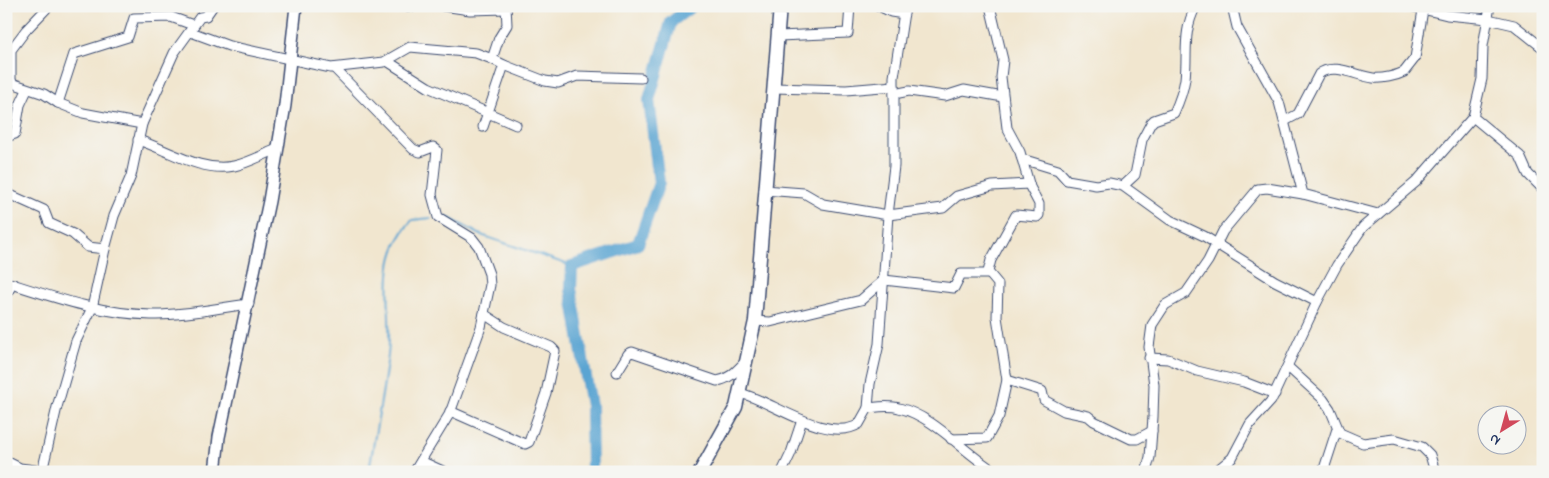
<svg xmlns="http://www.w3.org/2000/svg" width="1549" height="478" viewBox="0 0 1549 478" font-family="'Indie Flower',sans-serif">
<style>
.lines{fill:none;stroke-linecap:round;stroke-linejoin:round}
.stream{stroke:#5aa4d2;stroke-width:2}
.river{stroke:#5aa4d2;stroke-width:12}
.minor-casing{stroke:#3b4a6f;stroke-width:11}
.major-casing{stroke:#3b4a6f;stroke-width:14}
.highway-casing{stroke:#3b4a6f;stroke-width:15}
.minor{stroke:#fff;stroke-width:9}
.major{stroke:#fff;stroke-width:11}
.highway{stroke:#fff;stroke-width:12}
</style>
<rect width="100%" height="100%" fill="#f6f6f2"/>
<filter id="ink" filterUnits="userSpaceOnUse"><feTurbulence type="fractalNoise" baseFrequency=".02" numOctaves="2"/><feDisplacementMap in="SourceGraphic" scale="10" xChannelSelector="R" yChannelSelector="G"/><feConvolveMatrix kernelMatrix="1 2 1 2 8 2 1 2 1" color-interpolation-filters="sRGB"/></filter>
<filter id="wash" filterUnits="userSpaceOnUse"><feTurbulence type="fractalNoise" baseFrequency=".0096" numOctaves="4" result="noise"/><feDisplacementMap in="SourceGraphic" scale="20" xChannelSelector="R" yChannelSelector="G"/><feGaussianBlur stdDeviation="1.12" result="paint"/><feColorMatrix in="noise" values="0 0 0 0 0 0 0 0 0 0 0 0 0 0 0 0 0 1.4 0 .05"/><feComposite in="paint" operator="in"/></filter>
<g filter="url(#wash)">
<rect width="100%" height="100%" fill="#f1e6cf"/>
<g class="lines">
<!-- stream -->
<g class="stream">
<path d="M 445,216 L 481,235 L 572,266"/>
<path d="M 369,472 C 375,433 383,394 388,355 C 394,305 375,261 412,220 L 431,218"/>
</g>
<!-- river -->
<path class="river" d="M 592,472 L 591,406 L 571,289 L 572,266 L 638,244 L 659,183 L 649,100 L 671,22 L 692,6"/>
</g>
</g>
<g filter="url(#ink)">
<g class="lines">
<defs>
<g id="minor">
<path d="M 398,6 L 432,6"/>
<path d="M 443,6 L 470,10 L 506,9"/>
<path d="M 879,6 L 891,12 L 904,14"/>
<path d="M 1232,6 L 1237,27 L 1279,102 L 1303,194 L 1378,214"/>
<path d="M 1410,6 L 1447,15 L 1488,19 L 1514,25 L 1543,48"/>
<path d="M 191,32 L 229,46 L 331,68 L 384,62 L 410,47 L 476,53 L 492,59"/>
<path d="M 779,36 L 848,33 L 850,6"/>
<path d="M 387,61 L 428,87 L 516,125"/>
<path d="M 504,65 L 545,81 L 558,83 L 577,76 L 641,78"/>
<path d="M 334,68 L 413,149 L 420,152 L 433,147 L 437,150 L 432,195 L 438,217 L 472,238 L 479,247 L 489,274 L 490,285 L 481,327 L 450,413 L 414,472"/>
<path d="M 6,81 L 44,94 L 58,103 L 83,113 L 142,124"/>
<path d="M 11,83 L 11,50 L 26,30 L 49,6"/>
<path d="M 774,88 L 846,90 L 894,86"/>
<path d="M 894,94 L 909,91 L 945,96 L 964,90 L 1003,97"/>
<path d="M 58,103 L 74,54 L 128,37 L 134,18 L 171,17 L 193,25"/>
<path d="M 1473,117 L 1520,156 L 1528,174 L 1543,189"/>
<path d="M 1285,121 L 1298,114 L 1319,74 C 1333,62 1357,76 1373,78 C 1382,79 1396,76 1404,72 L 1415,58 L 1423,10"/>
<path d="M 483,127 L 504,65 L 492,59 L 499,38 L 507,25 L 506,6"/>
<path d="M 6,137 L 15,134 L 20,105 L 27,90"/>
<path d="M 138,140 C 169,150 201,173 234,166 C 248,163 263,155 277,149"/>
<path d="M 1022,159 L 1058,170 L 1067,180 L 1096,185 L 1109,183 L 1123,186 L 1170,220 L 1204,236 L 1275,281 L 1317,302"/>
<path d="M 1123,186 L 1135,175 L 1142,140 L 1151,123 L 1154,120 L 1174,113 C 1179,102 1183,92 1185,79 C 1188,52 1182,32 1196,6"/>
<path d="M 764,190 L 804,193 L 823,204 L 888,215 L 943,208 L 957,196 L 992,186 L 1029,184"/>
<path d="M 6,193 L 44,210 L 49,223 L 73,234 L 88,247 L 105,249"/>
<path d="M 6,282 C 53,297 101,314 151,315 C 183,316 216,308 249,304"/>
<path d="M 6,294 L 13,284"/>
<path d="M 755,321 L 770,322 L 861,300 L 884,280 L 954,288 L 961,274 L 988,274"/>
<path d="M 1149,358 L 1168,359 L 1197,371 L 1244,382 L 1275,394"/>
<path d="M 1288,367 L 1323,399 L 1330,409 L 1340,433 L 1363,443 L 1394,439 L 1422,447 L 1430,455 L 1435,472"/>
<path d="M 617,372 L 628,354 L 632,352 L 717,381 C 730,379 737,370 746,361"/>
<path d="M 1007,380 L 1042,391 L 1044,400 L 1064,411 L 1088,416 L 1094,421 L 1131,439 L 1137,439 L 1152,431"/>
<path d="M 740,393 C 772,401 828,444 859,424 L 868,408 C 878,407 889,405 899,408 C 934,416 965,454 996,472"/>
<path d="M 868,408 L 870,384 L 879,344 L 888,215 L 894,166 L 894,77 L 905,6"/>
<path d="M 450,411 L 525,444 L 529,442 L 546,393 L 555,351 L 551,347 L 504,327 L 484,314"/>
<path d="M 951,439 L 987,438 L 999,416 L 1007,380 L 997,317 L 998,284 L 988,272 L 991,260 L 1016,215 L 1037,217 L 1039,215 L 1039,204 L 1030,187 L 1020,152 L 1007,128 L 1001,77 L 1003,60 L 990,6"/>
<path d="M 6,461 L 20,468 L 42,471"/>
<path d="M 421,461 L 445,472"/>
<path d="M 42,472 L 57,407 L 76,341 L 92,308 L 105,249 L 114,216 L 131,176 L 142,124 L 174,53 L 200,17 L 206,16 L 213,6"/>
<path d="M 782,472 L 791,453 L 802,420"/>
<path d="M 1146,472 L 1150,457 L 1153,417 L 1154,385 L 1149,347 L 1152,325 L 1165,305 L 1186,293 L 1208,261 L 1223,231 L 1258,189 L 1267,188 L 1303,194"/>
<path d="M 1215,472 L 1232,458 L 1250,424 L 1271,401 L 1317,302 L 1337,265 L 1363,227 L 1416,182 L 1473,117 L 1482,79 L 1483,46 L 1490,6"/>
<path d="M 1323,472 L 1337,429"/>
</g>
<path id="major" d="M 215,472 L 219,437 L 269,201 L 285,105 L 296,6"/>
<path id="highway" d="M 700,472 L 736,407 L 755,321 L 780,6"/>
</defs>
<!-- minor casing -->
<use href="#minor" class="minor-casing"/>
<!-- major casing -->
<use href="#major" class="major-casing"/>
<!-- highway casing -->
<use href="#highway" class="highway-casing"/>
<!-- minor -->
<use href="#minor" class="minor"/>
<!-- major -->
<use href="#major" class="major"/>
<!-- highway -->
<use href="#highway" class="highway"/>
</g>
</g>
<!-- margin -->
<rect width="1549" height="478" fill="none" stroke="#f6f6f2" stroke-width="25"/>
<!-- north arrow -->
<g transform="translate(1502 430) rotate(217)"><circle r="24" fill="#f6f6f2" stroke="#9ea6b7"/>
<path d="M0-4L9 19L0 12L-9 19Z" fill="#d1495b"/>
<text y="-8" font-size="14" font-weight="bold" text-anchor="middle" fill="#1b2f5e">N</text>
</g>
</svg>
